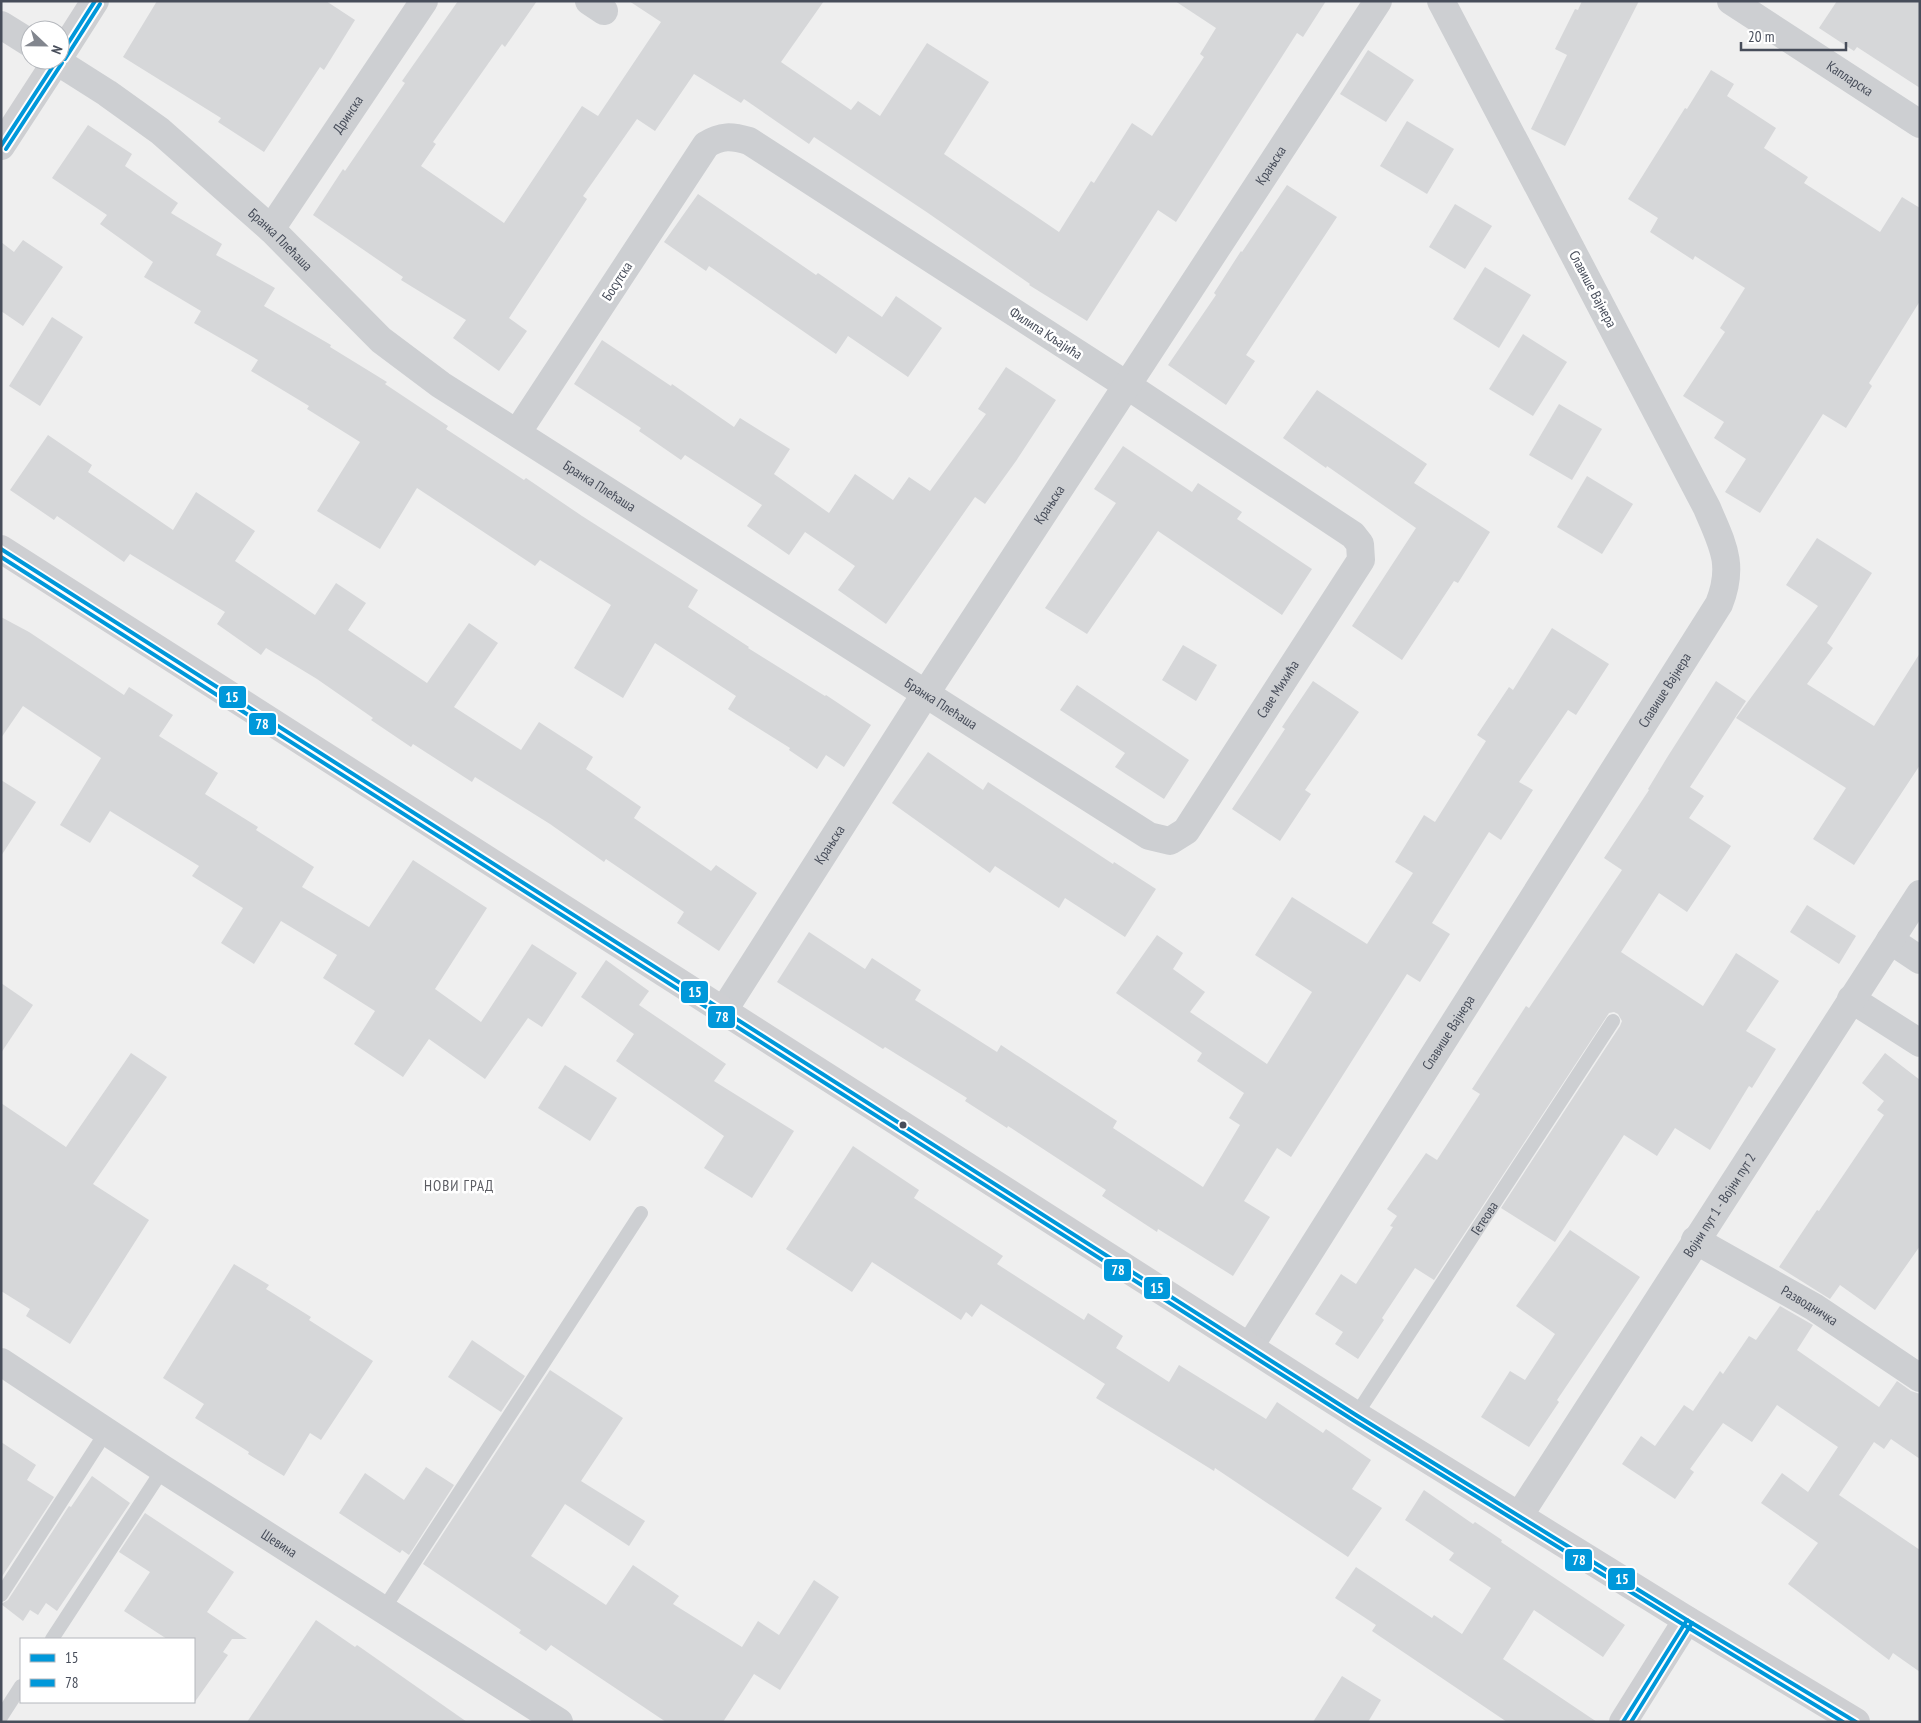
<svg xmlns="http://www.w3.org/2000/svg" width="1921" height="1723" viewBox="0 0 1921 1723" font-family="'PT Sans Narrow',sans-serif">
<style>
.building{fill:#d6d7d9}
.lines{fill:none;stroke-linecap:round;stroke-linejoin:round}
.lane{stroke:#cdcfd2;stroke-width:14}
.street{stroke:#cdcfd2;stroke-width:28}
.secondary{stroke:#cecfd2;stroke-width:28}
.bus-1-casing{stroke:#fff;stroke-width:8}
.bus-2-casing{stroke:#fff;stroke-width:8}
.bus-1{stroke:#0098da;stroke-width:4}
.bus-2{stroke:#0098da;stroke-width:4}
.bus-dot{fill:#474d5a;stroke:#fff;stroke-width:2}
.labels{text-anchor:middle;stroke-width:5;stroke-linejoin:round;paint-order:stroke}
.street-label{font-size:14px;fill:#474d5a;stroke:#fff}
.neighbourhood-label{font-size:15px;letter-spacing:1px;fill:#5b5c62;stroke:#fff}
.line-badge{stroke:#fff;stroke-width:2}
.badge-label{font-size:14px;text-anchor:middle;font-weight:bold;fill:#fff}
</style>
<rect width="100%" height="100%" fill="#efefef"/>
<!-- building -->
<g class="building">
<path d="M 157,1 L 326,1 L 355,20 L 324,70 L 320,67 L 264,152 L 218,122 L 221,118 L 123,57 Z"/>
<path d="M 458,1 L 537,1 L 505,47 L 502,44 L 433,142 L 436,144 L 421,166 L 504,223 L 582,106 L 598,116 L 661,22 L 629,1 L 824,1 L 781,62 L 851,110 L 858,101 L 880,116 L 927,43 L 989,82 L 944,154 L 1059,232 L 1091,181 L 1094,183 L 1132,123 L 1152,136 L 1204,57 L 1200,54 L 1216,28 L 1175,1 L 1326,1 L 1303,37 L 1297,33 L 1176,222 L 1158,210 L 1087,321 L 1029,285 L 1030,284 L 928,213 L 814,137 L 809,144 L 744,99 L 741,103 L 694,74 L 655,131 L 637,119 L 583,196 L 587,199 L 509,318 L 527,331 L 499,371 L 453,338 L 466,320 L 401,280 L 403,277 L 313,215 L 343,169 L 345,171 L 405,83 L 402,81 Z"/>
<path d="M 1582,1 L 1639,1 L 1565,146 L 1531,129 L 1567,55 L 1555,49 L 1575,9 L 1578,10 Z"/>
<path d="M 1837,1 L 1920,1 L 1920,88 L 1857,47 L 1854,51 L 1819,28 Z"/>
<path d="M 1368,50 L 1414,80 L 1386,122 L 1340,94 Z"/>
<path d="M 1711,70 L 1734,84 L 1727,96 L 1776,128 L 1764,148 L 1808,177 L 1804,183 L 1880,232 L 1902,197 L 1920,208 L 1920,301 L 1869,383 L 1872,386 L 1846,428 L 1823,414 L 1760,513 L 1725,492 L 1746,459 L 1714,438 L 1724,422 L 1683,396 L 1725,332 L 1720,328 L 1745,288 L 1695,256 L 1693,260 L 1650,232 L 1658,218 L 1628,199 L 1685,108 L 1687,109 Z"/>
<path d="M 1407,121 L 1454,149 L 1427,194 L 1380,166 Z"/>
<path d="M 88,125 L 132,154 L 125,166 L 178,203 L 171,213 L 222,244 L 216,255 L 275,288 L 264,306 L 331,345 L 330,347 L 387,382 L 385,384 L 448,426 L 446,429 L 524,480 L 526,478 L 582,516 L 698,590 L 688,607 L 749,647 L 748,648 L 825,696 L 826,695 L 871,725 L 844,767 L 826,755 L 817,769 L 789,750 L 790,748 L 728,709 L 736,696 L 655,643 L 623,698 L 574,668 L 611,605 L 540,560 L 535,566 L 417,488 L 380,549 L 317,511 L 360,442 L 307,409 L 309,406 L 251,371 L 258,360 L 194,323 L 201,311 L 144,277 L 153,262 L 100,224 L 107,215 L 52,178 Z"/>
<path d="M 1287,185 L 1337,217 L 1246,355 L 1255,361 L 1226,405 L 1168,365 L 1216,295 L 1214,293 L 1241,251 L 1242,252 Z"/>
<path d="M 698,194 L 816,275 L 818,273 L 882,317 L 896,296 L 942,328 L 908,377 L 848,336 L 836,354 L 709,266 L 706,271 L 664,242 Z"/>
<path d="M 1455,204 L 1492,226 L 1465,269 L 1429,247 Z"/>
<path d="M 23,240 L 63,267 L 23,326 L 1,311 L 1,242 L 14,252 Z"/>
<path d="M 1485,267 L 1531,295 L 1499,348 L 1453,319 Z"/>
<path d="M 52,317 L 83,337 L 40,406 L 9,386 Z"/>
<path d="M 1523,334 L 1567,362 L 1533,416 L 1489,389 Z"/>
<path d="M 602,340 L 671,386 L 672,384 L 734,427 L 740,418 L 790,449 L 774,474 L 829,513 L 855,474 L 893,500 L 909,477 L 930,491 L 986,414 L 978,409 L 1006,367 L 1056,400 L 1016,461 L 985,504 L 975,497 L 886,624 L 838,590 L 855,566 L 805,532 L 789,555 L 747,526 L 762,505 L 685,455 L 681,460 L 639,431 L 641,428 L 574,384 Z"/>
<path d="M 1317,390 L 1427,464 L 1414,483 L 1490,532 L 1458,583 L 1454,581 L 1402,660 L 1352,626 L 1416,528 L 1327,466 L 1326,468 L 1283,438 Z"/>
<path d="M 1559,404 L 1602,429 L 1572,480 L 1529,455 Z"/>
<path d="M 48,435 L 92,465 L 88,472 L 173,530 L 196,492 L 255,531 L 235,561 L 315,615 L 336,583 L 366,603 L 348,630 L 427,683 L 469,623 L 498,643 L 454,707 L 521,750 L 539,722 L 593,757 L 586,769 L 641,807 L 634,818 L 711,871 L 716,865 L 757,893 L 719,951 L 677,923 L 684,912 L 606,859 L 604,862 L 550,824 L 475,777 L 472,782 L 413,744 L 411,747 L 371,720 L 373,718 L 317,679 L 266,648 L 261,655 L 217,624 L 225,612 L 130,554 L 124,562 L 57,516 L 54,520 L 10,490 Z"/>
<path d="M 1123,446 L 1192,492 L 1198,483 L 1242,512 L 1237,519 L 1312,569 L 1282,615 L 1158,531 L 1087,634 L 1045,608 L 1116,503 L 1094,489 Z"/>
<path d="M 1587,476 L 1633,504 L 1602,554 L 1557,527 Z"/>
<path d="M 1817,538 L 1872,573 L 1827,643 L 1833,648 L 1807,684 L 1874,726 L 1920,653 L 1920,765 L 1854,865 L 1813,839 L 1846,788 L 1736,718 L 1818,606 L 1786,585 Z"/>
<path d="M 1,617 L 29,632 L 124,695 L 129,687 L 173,715 L 159,736 L 218,773 L 205,794 L 258,827 L 256,830 L 314,867 L 302,887 L 369,927 L 413,860 L 487,908 L 435,989 L 481,1022 L 532,944 L 577,973 L 542,1027 L 528,1018 L 485,1079 L 429,1039 L 403,1077 L 354,1044 L 375,1011 L 323,978 L 337,955 L 281,921 L 254,964 L 221,943 L 243,908 L 192,876 L 199,866 L 110,811 L 90,843 L 60,825 L 101,758 L 23,706 L 1,738 Z"/>
<path d="M 1552,628 L 1609,664 L 1576,715 L 1568,710 L 1519,782 L 1533,790 L 1501,840 L 1489,832 L 1432,923 L 1450,934 L 1420,982 L 1407,974 L 1291,1157 L 1277,1148 L 1244,1201 L 1270,1217 L 1233,1276 L 1158,1229 L 1157,1232 L 1102,1196 L 1106,1190 L 1008,1126 L 1007,1128 L 965,1101 L 967,1098 L 885,1047 L 883,1049 L 777,982 L 809,932 L 865,969 L 872,958 L 921,990 L 915,1000 L 997,1052 L 1001,1045 L 1117,1121 L 1113,1128 L 1203,1187 L 1240,1125 L 1229,1118 L 1244,1093 L 1197,1061 L 1202,1053 L 1116,993 L 1157,935 L 1183,953 L 1173,969 L 1205,992 L 1190,1012 L 1267,1064 L 1312,992 L 1255,955 L 1292,897 L 1367,944 L 1413,873 L 1395,862 L 1424,815 L 1435,822 L 1486,741 L 1477,735 L 1509,687 L 1513,690 Z"/>
<path d="M 1183,645 L 1217,665 L 1196,701 L 1162,680 Z"/>
<path d="M 1313,681 L 1359,712 L 1305,790 L 1311,794 L 1280,841 L 1232,809 L 1285,729 L 1282,727 Z"/>
<path d="M 1716,681 L 1746,701 L 1690,787 L 1704,796 L 1689,818 L 1731,846 L 1687,912 L 1659,893 L 1621,952 L 1703,1006 L 1736,953 L 1779,981 L 1746,1031 L 1776,1049 L 1752,1088 L 1749,1086 L 1710,1150 L 1675,1128 L 1657,1156 L 1624,1135 L 1555,1242 L 1501,1208 L 1620,1026 L 1622,1021 L 1618,1014 L 1614,1012 L 1609,1013 L 1434,1280 L 1415,1268 L 1382,1318 L 1384,1320 L 1358,1359 L 1335,1344 L 1343,1332 L 1315,1314 L 1341,1274 L 1356,1284 L 1393,1227 L 1390,1226 L 1397,1216 L 1387,1209 L 1426,1153 L 1437,1160 L 1480,1094 L 1472,1089 L 1526,1006 L 1529,1008 L 1622,870 L 1604,858 L 1649,790 L 1648,789 L 1668,756 Z"/>
<path d="M 1077,685 L 1189,760 L 1164,799 L 1115,767 L 1125,753 L 1060,710 Z"/>
<path d="M 928,752 L 983,790 L 988,782 L 1113,864 L 1114,862 L 1156,889 L 1125,937 L 1065,898 L 1059,908 L 995,866 L 990,873 L 892,803 Z"/>
<path d="M 1,780 L 36,802 L 1,856 Z"/>
<path d="M 1807,905 L 1856,936 L 1839,964 L 1790,932 Z"/>
<path d="M 606,960 L 649,991 L 639,1005 L 726,1064 L 714,1081 L 794,1131 L 752,1198 L 704,1168 L 724,1136 L 616,1061 L 634,1034 L 581,997 Z"/>
<path d="M 1,983 L 33,1005 L 1,1053 Z"/>
<path d="M 131,1053 L 167,1077 L 93,1184 L 149,1220 L 70,1344 L 26,1316 L 30,1309 L 1,1291 L 1,1103 L 66,1147 Z"/>
<path d="M 1885,1053 L 1920,1080 L 1920,1246 L 1875,1310 L 1840,1285 L 1830,1299 L 1779,1267 L 1817,1210 L 1819,1211 L 1884,1115 L 1877,1110 L 1884,1101 L 1862,1083 Z"/>
<path d="M 565,1065 L 617,1098 L 590,1141 L 538,1108 Z"/>
<path d="M 853,1146 L 919,1190 L 914,1198 L 1003,1256 L 997,1264 L 1084,1320 L 1088,1313 L 1123,1336 L 1116,1348 L 1169,1382 L 1179,1365 L 1266,1419 L 1277,1402 L 1323,1433 L 1326,1429 L 1371,1460 L 1352,1489 L 1382,1508 L 1348,1557 L 1215,1468 L 1214,1471 L 1096,1398 L 1105,1384 L 981,1304 L 972,1317 L 966,1312 L 961,1320 L 872,1262 L 852,1292 L 786,1249 Z"/>
<path d="M 1570,1230 L 1640,1277 L 1557,1400 L 1559,1402 L 1529,1447 L 1481,1417 L 1510,1371 L 1525,1380 L 1555,1334 L 1516,1306 Z"/>
<path d="M 234,1264 L 269,1285 L 266,1289 L 311,1317 L 309,1320 L 373,1361 L 321,1440 L 310,1433 L 284,1476 L 248,1454 L 249,1452 L 195,1418 L 204,1404 L 163,1378 Z"/>
<path d="M 1780,1306 L 1813,1325 L 1797,1350 L 1879,1407 L 1897,1381 L 1911,1391 L 1920,1394 L 1920,1459 L 1891,1439 L 1884,1449 L 1874,1442 L 1839,1495 L 1920,1550 L 1920,1672 L 1893,1653 L 1889,1660 L 1788,1584 L 1818,1543 L 1761,1503 L 1782,1473 L 1808,1492 L 1838,1447 L 1777,1405 L 1752,1442 L 1723,1423 L 1690,1469 L 1694,1472 L 1675,1499 L 1622,1464 L 1641,1436 L 1655,1446 L 1684,1405 L 1693,1411 L 1720,1371 L 1723,1374 L 1749,1336 L 1756,1340 Z"/>
<path d="M 472,1340 L 525,1376 L 501,1412 L 448,1377 Z"/>
<path d="M 550,1370 L 623,1418 L 581,1481 L 645,1521 L 629,1546 L 565,1504 L 531,1556 L 606,1605 L 633,1565 L 679,1596 L 673,1604 L 742,1647 L 758,1621 L 779,1635 L 814,1580 L 839,1597 L 780,1690 L 754,1674 L 723,1722 L 666,1722 L 551,1645 L 546,1651 L 519,1633 L 521,1630 L 423,1564 Z"/>
<path d="M 1,1442 L 36,1465 L 27,1480 L 54,1497 L 1,1578 Z"/>
<path d="M 426,1467 L 454,1485 L 409,1555 L 402,1550 L 400,1553 L 339,1513 L 365,1473 L 404,1500 Z"/>
<path d="M 92,1476 L 130,1503 L 57,1611 L 46,1603 L 38,1615 L 30,1610 L 23,1621 L 1,1604 L 8,1600 L 69,1506 L 71,1507 Z"/>
<path d="M 1424,1490 L 1473,1524 L 1475,1522 L 1502,1540 L 1501,1542 L 1625,1625 L 1603,1657 L 1534,1610 L 1503,1659 L 1597,1722 L 1507,1722 L 1372,1631 L 1376,1625 L 1335,1598 L 1356,1567 L 1432,1618 L 1434,1615 L 1462,1634 L 1491,1588 L 1449,1560 L 1454,1553 L 1405,1520 Z"/>
<path d="M 145,1513 L 234,1572 L 207,1612 L 247,1639 L 232,1639 L 223,1652 L 228,1655 L 194,1703 L 194,1639 L 167,1639 L 124,1611 L 150,1572 L 119,1552 Z"/>
<path d="M 316,1620 L 355,1647 L 357,1645 L 467,1722 L 247,1722 Z"/>
<path d="M 1342,1676 L 1381,1700 L 1368,1722 L 1313,1722 Z"/>
</g>
<g class="lines">
<!-- lane -->
<g class="lane">
<path id="s1" d="M 1356,1415 L 1613,1021"/>
<path d="M 1,1595 L 106,1432"/>
<path d="M 383,1610 L 641,1213"/>
<path d="M 52,1639 L 163,1469"/>
<path d="M 1,1717 L 21,1686"/>
</g>
<!-- street -->
<g class="street">
<path d="M 589,1 L 604,11"/>
<path id="s2" d="M 1731,1 L 1920,124"/>
<path d="M 1,25 L 30,43"/>
<path id="s3" d="M 55,60 L 107,93 L 160,131 L 271,229 L 381,340 L 441,385 L 1149,836 L 1170,841 L 1186,831 L 1361,560 L 1360,544 L 1353,535 L 1128,386 L 749,141 C 732,136 721,135 706,145 L 517,433"/>
<path id="s4" d="M 271,229 L 424,1"/>
<path d="M 1890,940 L 1920,960"/>
<path d="M 1851,999 L 1920,1043"/>
<path id="s5" d="M 724,1010 L 926,693 L 1378,1"/>
<path id="s6" d="M 1695,1240 L 1814,1307 L 1920,1378"/>
<path id="s7" d="M 1250,1346 L 1719,604 C 1735,564 1722,544 1707,508 L 1441,1"/>
<path id="s8" d="M 1,1362 L 163,1469 L 559,1722"/>
<path id="s9" d="M 1519,1516 L 1920,894"/>
</g>
<!-- secondary -->
<g class="secondary">
<path d="M 60,56 L 95,1"/>
<path d="M 1,146 L 57,60"/>
<path d="M 1,549 L 1356,1415 L 1687,1620 L 1856,1722"/>
<path d="M 1623,1722 L 1687,1620"/>
</g>
<defs>
<g id="bus-1">
<path d="M 60,56 L 95,1"/>
<path d="M 1,146 L 57,60"/>
<path d="M 1,549 L 1356,1415 L 1687,1620 L 1856,1722"/>
<path d="M 1623,1722 L 1687,1620"/>
</g>
<g id="bus-2">
<path d="M 65,59 L 100,4"/>
<path d="M 6,149 L 62,63"/>
<path d="M 1,557 L 1353,1420 L 1684,1625 L 1843,1722"/>
<path d="M 1631,1722 L 1692,1623"/>
</g>
</defs>
<!-- bus-1 casing -->
<use href="#bus-1" class="bus-1-casing"/>
<!-- bus-2 casing -->
<use href="#bus-2" class="bus-2-casing"/>
<!-- bus-1 -->
<use href="#bus-1" class="bus-1"/>
<!-- bus-2 -->
<use href="#bus-2" class="bus-2"/>
</g>
<!-- markers -->
<circle class="bus-dot" cx="903" cy="1125" r="4.5"/>
<g class="labels">
<!-- street labels -->
<g class="street-label">
<text dy="5" stroke="none"><textPath href="#s2" startOffset="142">Капларска</textPath></text>
<text dy="5" stroke="none"><textPath href="#s4" startOffset="138">Дринска</textPath></text>
<text dy="5" stroke="none"><textPath href="#s5" startOffset="1006">Крањска</textPath></text>
<text dy="5" stroke="none"><textPath href="#s3" startOffset="289">Бранка Плећаша</textPath></text>
<text transform="translate(617 281) rotate(-57)" y="5">Босутска</text>
<text transform="translate(1593 289) rotate(62)" y="5">Славише Вајнера</text>
<text transform="translate(1046 333) rotate(33)" y="5">Филипа Кљајића</text>
<text dy="5" stroke="none"><textPath href="#s3" startOffset="694">Бранка Плећаша</textPath></text>
<text dy="5" stroke="none"><textPath href="#s5" startOffset="601">Крањска</textPath></text>
<text dy="5" stroke="none"><textPath href="#s3" startOffset="1555">Саве Михића</textPath></text>
<text dy="5" stroke="none"><textPath href="#s7" startOffset="776">Славише Вајнера</textPath></text>
<text dy="5" stroke="none"><textPath href="#s3" startOffset="1099">Бранка Плећаша</textPath></text>
<text dy="5" stroke="none"><textPath href="#s5" startOffset="196">Крањска</textPath></text>
<text dy="5" stroke="none"><textPath href="#s7" startOffset="371">Славише Вајнера</textPath></text>
<text dy="5" stroke="none"><textPath href="#s9" startOffset="370">Војни пут 1 - Војни пут 2</textPath></text>
<text dy="5" stroke="none"><textPath href="#s1" startOffset="235">Гетеова</textPath></text>
<text dy="5" stroke="none"><textPath href="#s6" startOffset="132">Разводничка</textPath></text>
<text dy="5" stroke="none"><textPath href="#s8" startOffset="332">Шевина</textPath></text>
</g>
<!-- neighbourhood labels -->
<g class="neighbourhood-label">
<text x="459" y="1191">НОВИ ГРАД</text>
</g>
</g>
<g class="line-badge">
<rect x="218" y="685" width="29" height="24" rx="5" fill="#0098da"/>
<rect x="248" y="712" width="29" height="24" rx="5" fill="#0098da"/>
<rect x="680" y="980" width="29" height="24" rx="5" fill="#0098da"/>
<rect x="707" y="1005" width="29" height="24" rx="5" fill="#0098da"/>
<rect x="1103" y="1258" width="29" height="24" rx="5" fill="#0098da"/>
<rect x="1143" y="1276" width="28" height="24" rx="5" fill="#0098da"/>
<rect x="1564" y="1548" width="29" height="24" rx="5" fill="#0098da"/>
<rect x="1607" y="1567" width="29" height="24" rx="5" fill="#0098da"/>
</g>
<g class="badge-label">
<text x="232" y="702">15</text>
<text x="262" y="729">78</text>
<text x="695" y="997">15</text>
<text x="722" y="1022">78</text>
<text x="1118" y="1275">78</text>
<text x="1157" y="1293">15</text>
<text x="1579" y="1565">78</text>
<text x="1622" y="1584">15</text>
</g>
<!-- border -->
<rect width="1921" height="1723" fill="none" stroke="#474d5a" stroke-width="5"/>
<!-- legend -->
<rect x="20" y="1638" width="175" height="65" fill="#ffffff" stroke="#b5b8bd"/>
<rect x="30" y="1654" width="25" height="8" fill="#0098da" stroke="#b5b8bd"/>
<text x="65" y="1663" font-size="15" fill="#474d5a">15</text>
<rect x="30" y="1679" width="25" height="8" fill="#0098da" stroke="#b5b8bd"/>
<text x="65" y="1688" font-size="15" fill="#474d5a">78</text>
<!-- north arrow -->
<g transform="translate(45 45) rotate(112)"><circle r="24" fill="#ffffff" stroke="#b5b8bd"/>
<path d="M0-4L9 19L0 12L-9 19Z" fill="#82868e"/>
<text y="-8" font-size="14" font-weight="bold" text-anchor="middle" fill="#474d5a">N</text>
</g>
<!-- scale -->
<path d="M1741 42v8h105v-8" fill="none" stroke="#474d5a" stroke-width="2.5"/>
<text x="1748" y="42" font-size="15" fill="#474d5a" stroke="#ffffff" stroke-width="4" paint-order="stroke">20 m</text>
</svg>
